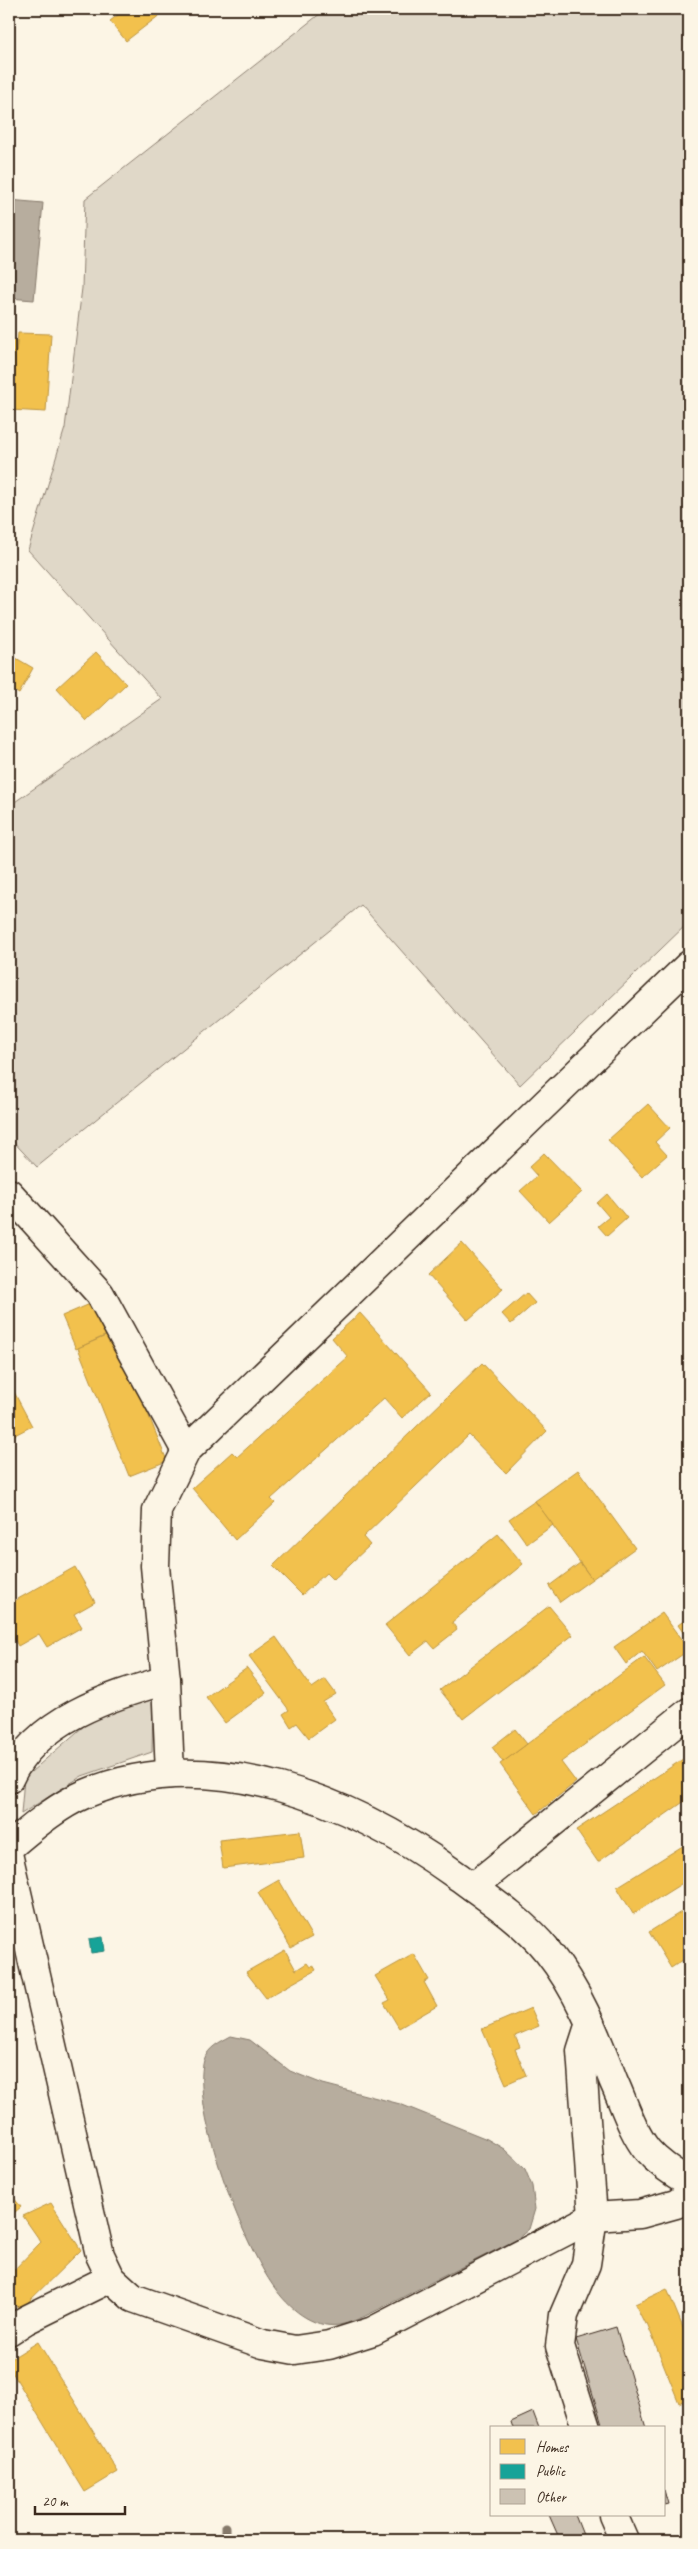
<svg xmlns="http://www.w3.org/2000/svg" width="698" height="2549" viewBox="0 0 698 2549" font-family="Caveat,sans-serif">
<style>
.green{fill:#e0d8c8;stroke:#8e8173}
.water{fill:#b7ad9e;stroke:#85796b}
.homes{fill:#f2c14e;stroke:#bb9440}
.public{fill:#17a398;stroke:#227f73}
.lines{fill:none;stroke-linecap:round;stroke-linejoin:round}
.stream{stroke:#85796b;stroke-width:9}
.building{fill:#ccc2b3;stroke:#3b2a1e}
.minor-casing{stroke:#3b2a1e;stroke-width:31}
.minor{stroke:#fcf5e5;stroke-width:28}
</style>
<rect width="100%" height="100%" fill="#fcf5e5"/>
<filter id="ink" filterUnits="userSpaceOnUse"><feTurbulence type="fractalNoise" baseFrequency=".02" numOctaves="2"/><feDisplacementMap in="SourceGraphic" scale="10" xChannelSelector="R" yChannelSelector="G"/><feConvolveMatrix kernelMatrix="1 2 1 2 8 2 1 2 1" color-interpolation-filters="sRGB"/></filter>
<g filter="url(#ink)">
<!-- green -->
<g class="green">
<path d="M 326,9 L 689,9 L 689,922 L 520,1085 L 361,905 L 37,1167 L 9,1137 L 9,806 L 162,699 L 28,550 L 65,428 L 82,288 L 85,199 Z"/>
<path d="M 153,1695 L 152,1752 L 82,1776 L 21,1814 L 24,1778 L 92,1719 Z"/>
</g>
<!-- water -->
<g class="water">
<path d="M 9,200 L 43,203 L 34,300 L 9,298 Z"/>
<path d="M 231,2036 L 250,2040 L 290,2071 L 323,2084 L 400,2104 L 487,2139 L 504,2149 L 525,2169 L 532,2186 L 535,2209 L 529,2229 L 516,2240 C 478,2259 439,2278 401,2298 C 384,2306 358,2322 339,2325 C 312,2329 288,2307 274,2287 C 244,2246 190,2109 204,2060 C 208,2047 220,2042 231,2036 Z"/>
</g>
<!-- homes -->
<g class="homes">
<path d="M 116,9 L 164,9 L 165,11 L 126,41 L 110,21 L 119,14 Z"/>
<rect x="9" y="319" width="3" height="21"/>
<path d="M 18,333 L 51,334 L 46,412 L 9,410 L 9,352 L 16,353 Z"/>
<path d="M 12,340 L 17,340 L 16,353 L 9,352 Z"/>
<path d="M 96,652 L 126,684 L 87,721 L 57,688 Z"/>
<path d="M 9,654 L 33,668 L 19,694 L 9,688 Z"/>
<path d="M 648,1104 L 670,1128 L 655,1142 L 667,1155 L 642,1177 L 608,1140 Z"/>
<path d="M 544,1153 L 582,1192 L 549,1222 L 520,1191 L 537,1176 L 529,1167 Z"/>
<path d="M 607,1194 L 627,1218 L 607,1236 L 598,1226 L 609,1217 L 597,1203 Z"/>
<path d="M 462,1243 L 503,1289 L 468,1320 L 428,1275 Z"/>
<path d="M 526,1293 L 535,1303 L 511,1324 L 502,1314 Z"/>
<path d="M 97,1301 L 111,1333 L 76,1349 L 62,1316 Z"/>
<path d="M 360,1313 L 431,1392 L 402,1418 L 384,1398 L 271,1499 L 275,1503 L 235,1540 L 192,1488 L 232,1452 L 237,1457 L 348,1357 L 332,1338 Z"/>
<path d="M 115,1332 L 167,1461 L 129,1476 L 78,1348 Z"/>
<path d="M 482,1363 L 547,1431 L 506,1473 L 469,1435 L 363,1537 L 370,1545 L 333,1580 L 326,1573 L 302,1595 L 273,1566 Z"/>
<path d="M 14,1392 L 32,1426 L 9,1438 L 9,1394 Z"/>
<path d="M 578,1470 L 635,1548 L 592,1579 L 535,1501 Z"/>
<path d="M 535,1501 L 553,1525 L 527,1544 L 509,1519 Z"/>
<path d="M 498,1534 L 523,1564 L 452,1622 L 457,1630 L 434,1648 L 428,1641 L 410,1655 L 385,1625 Z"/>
<path d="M 580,1563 L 592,1579 L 560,1602 L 549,1586 Z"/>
<path d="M 75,1567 L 95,1602 L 74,1614 L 82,1627 L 47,1647 L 39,1634 L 18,1646 L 9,1629 L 9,1604 Z"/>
<path d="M 549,1606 L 573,1635 L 463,1719 L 440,1690 Z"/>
<path d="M 662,1613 L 689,1650 L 657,1672 L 642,1651 L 626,1664 L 614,1647 Z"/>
<path d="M 689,1617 L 689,1641 L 678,1625 Z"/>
<path d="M 276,1637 L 312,1688 L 325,1679 L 336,1694 L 323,1702 L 335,1719 L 309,1738 L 297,1723 L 291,1727 L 283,1714 L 289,1710 L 249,1656 Z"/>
<path d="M 644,1657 L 665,1685 L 561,1762 L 576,1782 L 536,1814 L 500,1764 Z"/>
<path d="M 247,1668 L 266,1693 L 225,1723 L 206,1697 Z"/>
<path d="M 515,1729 L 527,1744 L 503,1762 L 492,1747 Z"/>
<path d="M 689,1755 L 689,1798 L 598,1862 L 576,1830 Z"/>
<path d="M 300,1831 L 304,1858 L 223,1868 L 219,1840 Z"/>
<path d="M 689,1842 L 689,1879 L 633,1914 L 617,1887 Z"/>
<path d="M 279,1880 L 312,1937 L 291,1948 L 258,1892 Z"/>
<path d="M 689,1907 L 689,1956 L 671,1968 L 649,1932 Z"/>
<path d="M 285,1950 L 296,1970 L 307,1963 L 310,1967 L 313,1965 L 316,1970 L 266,1998 L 246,1972 Z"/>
<path d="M 414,1954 L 429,1980 L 424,1982 L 437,2006 L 399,2028 L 384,2003 L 390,2000 L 375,1976 Z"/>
<path d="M 531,2008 L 539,2026 L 515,2036 L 520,2047 L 515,2049 L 526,2075 L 506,2084 L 482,2029 Z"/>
<path d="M 9,2192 L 21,2207 L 9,2217 Z"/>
<path d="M 51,2203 L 81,2250 L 20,2310 L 9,2299 L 9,2275 L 41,2242 L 23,2216 Z"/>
<path d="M 667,2289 L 689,2342 L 689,2398 L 679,2403 L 647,2323 L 645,2324 L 635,2304 Z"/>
<path d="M 38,2342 L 118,2472 L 85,2492 L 9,2367 L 9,2360 Z"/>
</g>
<!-- public -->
<path class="public" d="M 103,1937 L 105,1951 L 91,1953 L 89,1939 Z"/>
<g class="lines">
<!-- stream -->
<path class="stream" d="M 225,2527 L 225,2540"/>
</g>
<!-- building -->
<g class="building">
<path d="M 616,2327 L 646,2428 L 603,2428 L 576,2339 Z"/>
<path d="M 533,2412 L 539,2428 L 513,2428 L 511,2422 Z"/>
<path d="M 664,2490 L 668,2504 L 664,2505 Z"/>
<path d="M 549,2515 L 575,2515 L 585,2540 L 560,2540 Z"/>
</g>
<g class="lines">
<defs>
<g id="minor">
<path d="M 9,1193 L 100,1294 L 186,1451"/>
<path d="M 170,1774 L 166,1680 L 155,1566 L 157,1510 L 186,1451 L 689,965"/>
<path d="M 9,1779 C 36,1719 109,1697 166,1680"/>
<path d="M 9,1847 C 33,1827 57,1806 85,1794 C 210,1741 354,1801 456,1875 C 488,1898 523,1921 548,1952 C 579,1991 596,2036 614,2082 C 624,2104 632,2131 647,2150 C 659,2164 673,2173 689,2182"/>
<path d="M 9,1858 L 100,2255 L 111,2278 L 133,2298 L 263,2344 L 295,2350 L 329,2345 L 373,2331 L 593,2217 L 640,2214 L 676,2204 L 689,2195"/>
<path d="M 473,1887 L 689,1712"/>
<path d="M 9,2331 L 26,2320 L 111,2278"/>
<path d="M 586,2428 L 560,2346 L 564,2315 L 586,2264 L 593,2217 L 581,2051 L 590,2023"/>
<path d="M 613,2515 L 624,2540"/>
</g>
</defs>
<!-- minor casing -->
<use href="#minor" class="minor-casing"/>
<!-- minor -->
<use href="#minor" class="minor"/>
</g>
</g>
<!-- margin -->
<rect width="698" height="2549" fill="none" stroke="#fcf5e5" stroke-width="30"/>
<rect x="15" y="15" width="668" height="2519" fill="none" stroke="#3b2a1e" stroke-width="2" filter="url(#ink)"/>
<!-- legend -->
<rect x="490" y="2426" width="175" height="90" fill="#fcf5e5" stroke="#afa495"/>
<rect x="500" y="2439" width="25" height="15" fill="#f2c14e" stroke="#afa495"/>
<text x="536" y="2452" font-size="15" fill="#3b2a1e">Homes</text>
<rect x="500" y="2464" width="25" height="15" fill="#17a398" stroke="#afa495"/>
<text x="536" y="2476" font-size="15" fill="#3b2a1e">Public</text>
<rect x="500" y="2489" width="25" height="15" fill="#ccc2b3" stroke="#afa495"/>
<text x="536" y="2502" font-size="15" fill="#3b2a1e">Other</text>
<!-- scale -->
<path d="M35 2506v8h90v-8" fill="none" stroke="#3b2a1e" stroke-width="2.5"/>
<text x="42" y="2506" font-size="15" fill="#3b2a1e" stroke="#fcf5e5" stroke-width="4" paint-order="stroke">20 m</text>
</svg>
